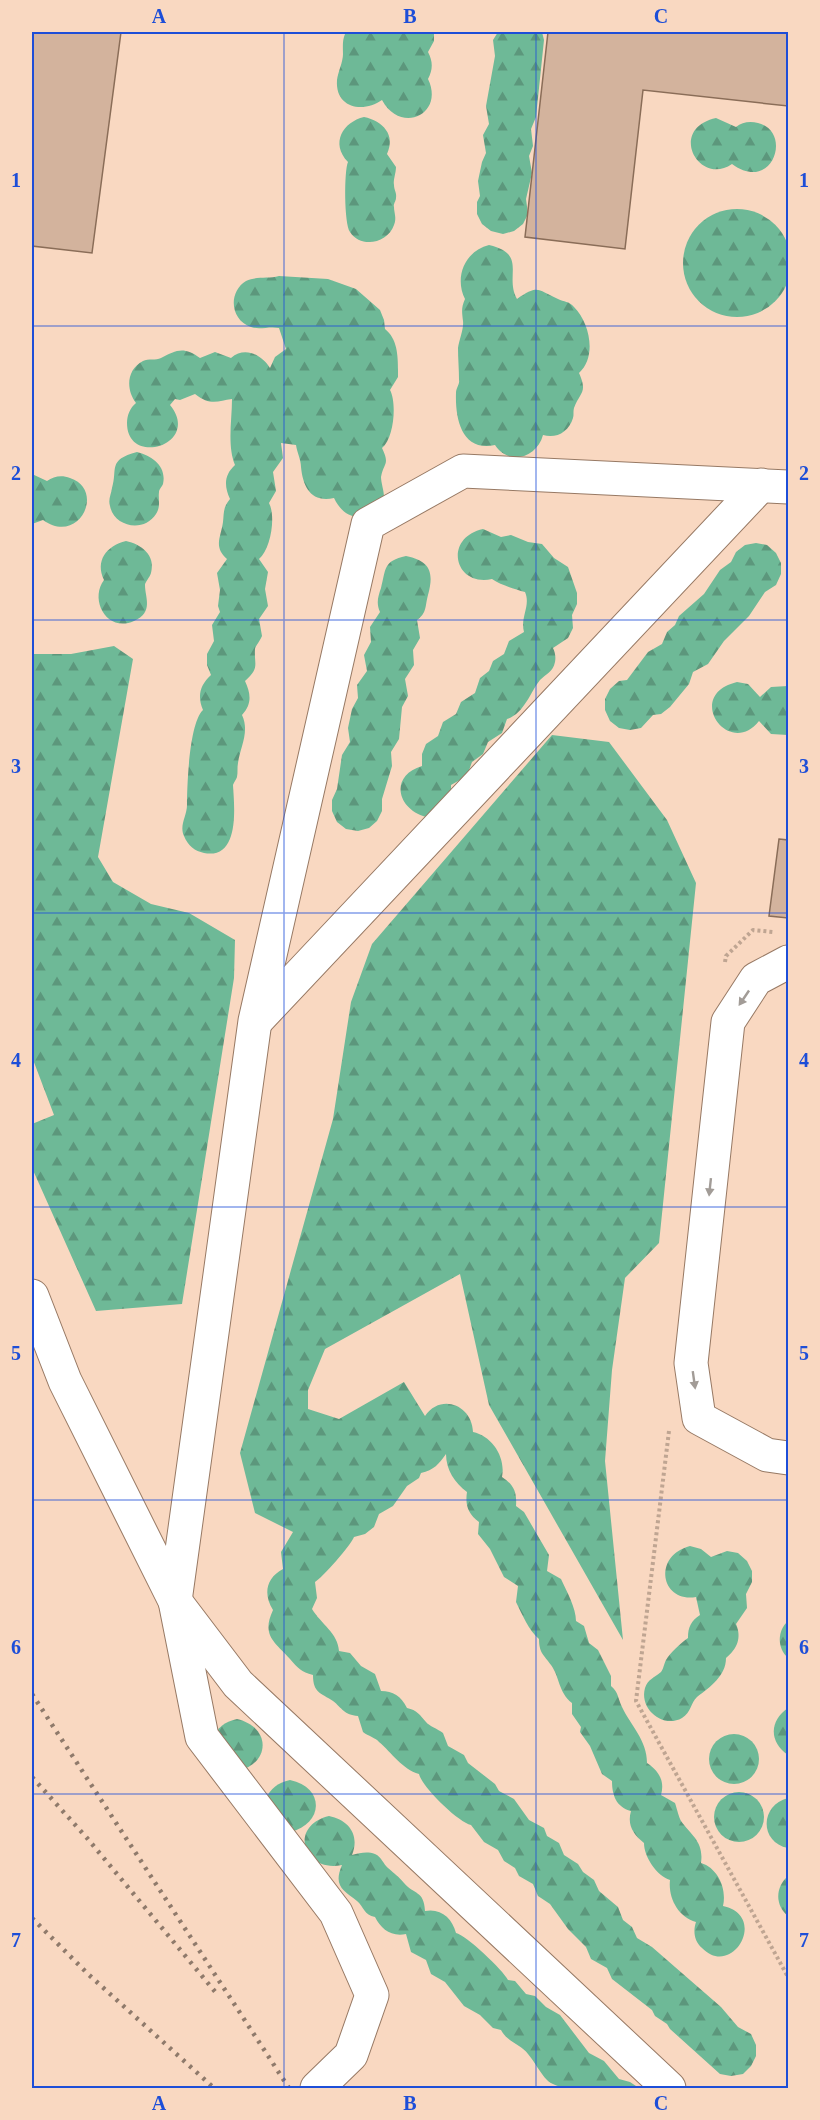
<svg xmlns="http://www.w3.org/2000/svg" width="820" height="2120" viewBox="0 0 820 2120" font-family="Georgia,serif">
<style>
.forest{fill:url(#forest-firs)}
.building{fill:#d3b39d;stroke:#8a6d58;stroke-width:1.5}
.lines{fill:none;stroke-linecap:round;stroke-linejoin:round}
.minor-casing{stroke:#977964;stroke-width:35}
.path{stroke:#bfa592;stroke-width:4;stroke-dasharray:3 3;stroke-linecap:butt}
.minor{stroke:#fff;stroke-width:33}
.rail{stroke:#8f7a6b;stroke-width:4.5;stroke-dasharray:3 6;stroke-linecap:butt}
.oneway{fill:#a29c97}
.grid{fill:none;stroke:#1d4ed8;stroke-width:1.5;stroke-opacity:0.55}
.neatline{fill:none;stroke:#1d4ed8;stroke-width:2}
.grid-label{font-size:20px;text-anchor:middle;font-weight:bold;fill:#1d4ed8}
</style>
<defs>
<pattern id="forest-firs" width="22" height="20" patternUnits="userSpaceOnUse" patternTransform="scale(1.5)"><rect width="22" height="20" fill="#6eb997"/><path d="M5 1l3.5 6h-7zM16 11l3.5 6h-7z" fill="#5c977c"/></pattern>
</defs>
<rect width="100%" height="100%" fill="#f9d8c1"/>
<!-- forest -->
<g class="forest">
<path d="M 346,32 L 434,32 L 434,41 L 428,52 C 433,62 433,69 428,79 C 445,114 401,135 382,100 C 364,113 335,109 337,80 C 338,72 343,62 343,54 C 343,45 342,40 346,32 Z"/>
<path d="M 498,32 L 542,32 L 544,40 L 536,117 L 531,129 L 533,146 L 529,156 L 532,173 L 526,199 L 528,214 L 523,224 L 514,231 L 503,234 L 491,231 L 482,224 L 477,214 L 477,202 L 480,196 L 478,181 L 482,162 L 486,153 L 483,135 L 489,124 L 486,106 L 495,56 L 493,40 Z"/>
<path d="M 364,117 C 383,121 396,135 387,154 L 396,167 C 396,173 393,180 394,185 C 394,190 397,193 396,198 C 396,201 393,204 394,207 C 394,213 397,218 394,225 C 388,243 361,249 350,232 C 344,224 344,170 348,162 C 330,143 343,122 364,117 Z"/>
<path d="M 716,118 L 736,127 C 742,122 750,121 758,123 C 793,131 773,194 732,164 C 699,187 667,129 716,118 Z"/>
<circle cx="737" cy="263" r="54"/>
<path d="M 489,245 C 528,254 504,276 517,299 C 539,284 537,290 558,299 C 564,302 569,301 574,307 C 590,323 597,357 579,373 C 588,393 580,392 574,408 C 573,412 574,415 573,418 C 569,432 556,439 543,435 C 537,458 509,466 495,445 C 462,452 455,419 456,393 C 456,388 460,384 459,380 C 459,369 458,359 458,348 C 459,340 464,329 463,321 C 462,312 461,308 465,299 C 454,277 465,251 489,245 Z"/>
<path d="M 279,276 L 328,279 L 356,289 L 380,310 L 384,320 L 385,329 C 399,340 398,360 398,377 L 390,390 C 397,403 394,438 382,448 C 390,465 384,462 381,477 C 381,482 384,491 384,497 L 359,518 C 346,515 340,510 334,498 C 311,503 303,487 301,467 C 301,460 297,452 296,445 L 281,443 L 283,458 L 273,472 L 276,491 L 269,503 C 276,516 271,549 259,559 L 268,572 L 265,589 L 268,606 L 259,619 L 262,636 C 261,639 255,647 255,649 C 254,665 260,668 245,681 C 251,694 252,704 242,715 C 250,732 240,747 238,763 C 237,768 238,772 237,777 C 237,778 233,784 233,785 C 234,804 241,860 204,853 C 195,851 188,846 184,836 C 179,825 187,816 187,805 C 187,787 189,723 203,710 C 197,696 200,685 211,675 L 207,665 L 207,654 L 214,641 L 212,625 L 220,612 L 218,606 L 220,590 L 217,573 L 227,559 C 213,547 221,537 223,522 C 224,513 223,507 230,499 C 224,486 224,475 235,465 C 227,446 232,420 232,399 C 218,401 210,406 195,394 L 180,400 L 175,399 L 170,405 C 202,444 127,468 127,423 C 127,415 130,408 136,403 C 126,390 126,370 143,361 C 148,358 156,361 161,358 C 176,350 184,346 200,358 L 215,352 L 231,358 C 245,346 262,355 270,368 L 275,357 L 286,349 L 279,328 C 269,326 260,330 251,327 C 230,320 228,292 246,281 C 256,276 268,279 279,276 Z"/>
<path d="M 137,452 C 152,456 167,466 163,484 C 162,487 159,489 159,492 C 158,500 161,506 156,514 C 144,533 114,527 110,506 C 108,499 111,495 112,488 C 118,469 107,460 137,452 Z"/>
<path d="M 32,474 L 47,481 C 54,476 62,475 70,478 C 106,490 79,546 43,520 L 32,524 Z"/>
<path d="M 483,529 L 501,537 L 511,535 L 528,542 L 542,544 L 554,558 L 568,567 L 577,593 L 577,604 L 572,615 L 573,628 L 568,638 L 553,648 C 555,652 556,657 555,662 C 553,672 546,674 540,680 C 531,691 524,714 507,719 L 502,733 L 488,742 L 483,754 L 472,762 L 467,776 L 451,785 L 451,797 L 426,817 C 397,809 389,776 422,766 L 422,754 L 426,744 L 438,736 L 443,722 L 456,714 L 461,702 L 475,693 L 480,678 L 489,671 L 493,661 L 504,654 L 509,641 L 524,632 C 520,617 531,606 525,592 C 514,589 501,585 492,579 C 454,587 443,538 483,529 Z"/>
<path d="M 126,541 C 141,544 156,555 151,573 C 150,577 145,582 145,585 C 145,598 154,612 134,621 C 107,633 89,600 104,580 C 95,561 106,546 126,541 Z"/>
<path d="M 756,543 L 767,545 L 776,553 L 781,563 L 781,574 L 776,585 L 765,592 L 749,616 L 724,641 L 708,664 L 693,672 L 689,684 L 670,707 L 661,714 L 653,715 L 641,728 L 630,730 L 619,728 L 610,721 L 605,710 L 605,699 L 610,689 L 619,681 L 627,680 L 648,652 L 662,644 L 667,632 L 675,625 L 679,616 L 704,594 L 720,570 L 731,562 L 736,552 L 745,545 Z"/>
<path d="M 406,556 C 431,561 434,573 428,595 C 425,606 427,613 417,620 L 420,638 L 413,650 L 414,665 L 405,679 L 408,696 L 402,707 L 399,739 L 391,752 L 392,766 L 382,799 L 382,811 L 377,821 L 369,828 L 358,831 L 346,829 L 337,822 L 332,811 L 332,800 L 337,789 L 342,755 L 350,742 L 348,728 L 352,709 L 358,698 L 357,685 L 367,671 L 364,655 L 371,642 L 370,627 L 380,612 C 376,603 378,597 381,588 C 386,569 383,561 406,556 Z"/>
<path d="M 114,646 L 133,659 L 98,857 L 113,882 L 151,904 L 189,913 L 235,940 L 234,978 L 182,1304 L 96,1311 L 32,1168 L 32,1124 L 54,1115 L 32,1057 L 32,654 L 71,654 Z"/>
<path d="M 737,682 L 748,684 L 760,697 L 771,687 L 788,686 L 788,735 L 771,734 L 759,721 C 729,759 683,695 737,682 Z"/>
<path d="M 552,735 L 609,742 L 667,820 L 696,883 L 659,1243 L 625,1278 L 612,1370 L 605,1461 L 623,1640 L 489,1405 L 460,1274 L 325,1349 L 308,1390 L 308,1409 L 339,1419 L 404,1382 L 425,1416 C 441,1393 472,1405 473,1432 C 492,1436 506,1457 502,1477 C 514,1485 517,1492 516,1506 L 524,1512 L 549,1555 L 547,1571 L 561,1579 C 567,1592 576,1608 576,1621 L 584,1626 L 589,1643 L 598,1650 L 611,1676 L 611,1686 C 619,1693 618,1699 622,1707 C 631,1726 647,1740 647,1763 C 659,1771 665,1781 661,1795 L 675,1803 C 677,1809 679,1818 681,1821 C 692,1836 704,1842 701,1863 C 718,1868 727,1889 723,1906 C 769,1916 732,1979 702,1948 C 694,1941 693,1931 696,1922 C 678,1917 668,1898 670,1880 C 657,1876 644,1857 644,1843 C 633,1834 627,1825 631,1811 C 616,1807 612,1795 612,1781 L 602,1774 L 590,1746 L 580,1732 L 581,1727 L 572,1714 L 572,1703 C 558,1692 560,1677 551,1665 C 544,1655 539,1653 539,1639 C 529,1631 522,1614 516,1602 L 518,1586 L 504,1577 L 490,1549 L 478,1534 L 479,1522 C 468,1514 465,1505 467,1492 C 455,1483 446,1470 446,1454 C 439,1464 434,1470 421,1473 L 419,1478 L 407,1486 L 393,1506 L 379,1514 L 374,1527 L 365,1534 L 354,1537 C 351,1545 323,1577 315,1582 L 317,1598 L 312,1609 C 321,1624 338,1633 339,1651 L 350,1653 L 361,1666 L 375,1674 L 381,1691 C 393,1691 401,1696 407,1708 C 417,1710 420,1715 426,1722 C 429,1726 438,1729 443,1733 L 448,1746 L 464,1755 L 468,1763 L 495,1784 L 499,1791 L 514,1799 L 529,1820 L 544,1828 L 547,1836 L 559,1843 L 564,1855 L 578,1864 L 583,1872 L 594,1880 L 599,1891 L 618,1907 L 623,1920 L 632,1927 L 637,1938 L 652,1947 L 721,2007 L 738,2027 L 751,2034 L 756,2045 L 756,2056 L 751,2066 L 743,2074 L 731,2076 L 720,2074 L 670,2029 L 667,2024 L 655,2016 L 652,2010 L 612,1979 L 607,1968 L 591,1959 L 586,1947 L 568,1929 L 550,1904 L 538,1896 L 533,1884 L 519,1876 L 515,1868 L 504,1861 L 498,1850 L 484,1842 L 471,1825 C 458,1822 422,1787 419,1774 C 402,1769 392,1753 379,1742 C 376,1738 368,1736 363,1732 L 358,1716 C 344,1715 342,1708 333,1701 C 321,1693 313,1693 313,1675 C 301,1672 298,1668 290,1659 C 275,1642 261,1636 273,1610 C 263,1594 266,1578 283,1569 L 281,1552 L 293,1532 L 255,1513 L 240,1453 L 333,1119 L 351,1002 L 372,944 Z"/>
<path d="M 690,1546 L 701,1549 L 711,1557 L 727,1551 L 738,1553 L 747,1561 L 752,1571 L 752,1582 L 746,1594 L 747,1608 L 736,1624 C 742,1638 737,1649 726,1658 C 726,1676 710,1687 697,1697 C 691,1702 691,1713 682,1718 C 663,1729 639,1709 645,1688 C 648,1679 654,1678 661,1672 C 663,1670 664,1664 666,1660 C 670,1653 681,1643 688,1638 C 688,1627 691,1621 700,1615 L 696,1597 C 661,1603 652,1556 690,1546 Z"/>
<path d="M 788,1621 L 788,1658 C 777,1648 777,1631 788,1621 Z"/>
<path d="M 788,1708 L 788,1755 C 769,1742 769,1721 788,1708 Z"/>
<path d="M 237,1719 C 271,1727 271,1763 238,1771 L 212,1739 C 218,1727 224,1722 237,1719 Z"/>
<circle cx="734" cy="1759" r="25"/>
<path d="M 290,1780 C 325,1787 324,1824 290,1832 L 265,1800 C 271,1788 277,1783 290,1780 Z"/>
<circle cx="739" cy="1817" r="25"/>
<path d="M 788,1798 L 788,1848 C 759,1842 760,1805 788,1798 Z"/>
<path d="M 329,1816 C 349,1820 360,1835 352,1855 C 360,1853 367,1851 375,1854 C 382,1857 383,1864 388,1868 C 396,1875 397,1875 404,1883 C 414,1895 424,1890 425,1911 C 441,1908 452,1918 456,1933 C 466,1935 503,1970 508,1980 L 515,1981 L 526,1994 L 535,1996 L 546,2007 L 560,2015 L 589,2053 L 604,2061 L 619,2079 L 630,2082 L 639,2088 C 617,2088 562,2095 547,2080 C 540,2073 535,2062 528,2054 C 521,2044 507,2042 501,2030 L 493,2028 L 480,2015 L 464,2006 L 445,1982 L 431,1974 L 426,1960 L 411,1952 L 406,1934 C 391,1937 381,1929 375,1917 C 364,1915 364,1907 357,1901 C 343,1890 333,1886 342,1865 C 303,1873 288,1826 329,1816 Z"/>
<path d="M 788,1876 L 788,1916 C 775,1906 775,1887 788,1876 Z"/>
</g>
<!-- building -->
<g class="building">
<path d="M 32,32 L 121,32 L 92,253 L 32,246 Z"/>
<path d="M 548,32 L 788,32 L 788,106 L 643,90 L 625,249 L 525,237 Z"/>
<path d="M 779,839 L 788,840 L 788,918 L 769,916 Z"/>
</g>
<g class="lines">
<defs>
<g id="minor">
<path d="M 788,962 L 756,979 L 728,1022 L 691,1363 L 699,1418 L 767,1455 L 788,1458"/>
<path d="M 257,1020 L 761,485"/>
<path d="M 32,1296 L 65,1381 L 175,1601 L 238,1684 L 669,2088"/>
<path d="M 317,2088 L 351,2055 L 372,1995 L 336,1913 L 202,1737 L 175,1601 L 255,1021 L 368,524 L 463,471 L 788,487"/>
</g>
</defs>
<!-- minor casing -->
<use href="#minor" class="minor-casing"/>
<!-- path -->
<g class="path">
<path d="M 725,962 L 726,956 L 753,930 L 773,932"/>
<path d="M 669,1431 L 636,1701 L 788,1977"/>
</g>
<!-- minor -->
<use href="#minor" class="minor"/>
<!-- rail -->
<g class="rail">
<path d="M 32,1694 L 289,2088"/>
<path d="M 32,1777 L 87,1838 L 217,1994"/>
<path d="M 32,1918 L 88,1974 L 214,2088"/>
</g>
</g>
<!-- one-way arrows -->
<defs><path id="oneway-solid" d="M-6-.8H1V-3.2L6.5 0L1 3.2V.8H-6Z" transform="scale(1.5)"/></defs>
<g class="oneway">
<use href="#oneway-solid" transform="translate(744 998) rotate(124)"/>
<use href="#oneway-solid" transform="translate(710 1187) rotate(96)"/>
<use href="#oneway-solid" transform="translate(694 1380) rotate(82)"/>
</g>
<!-- grid -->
<path class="grid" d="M 284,32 L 284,2088M 536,32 L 536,2088M 32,326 L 788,326M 32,620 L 788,620M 32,913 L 788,913M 32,1207 L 788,1207M 32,1500 L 788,1500M 32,1794 L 788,1794"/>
<!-- border -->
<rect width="820" height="2120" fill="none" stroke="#f9d8c1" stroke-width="66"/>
<rect x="33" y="33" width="754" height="2054" class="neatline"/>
<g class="grid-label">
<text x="159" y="23">A</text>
<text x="410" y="23">B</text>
<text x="661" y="23">C</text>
<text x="16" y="187">1</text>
<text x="804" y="187">1</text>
<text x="16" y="480">2</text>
<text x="804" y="480">2</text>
<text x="16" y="773">3</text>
<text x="804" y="773">3</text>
<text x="16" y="1067">4</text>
<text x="804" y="1067">4</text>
<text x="16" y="1360">5</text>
<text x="804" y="1360">5</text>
<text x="16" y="1654">6</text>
<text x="804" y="1654">6</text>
<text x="16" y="1947">7</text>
<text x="804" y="1947">7</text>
<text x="159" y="2110">A</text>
<text x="410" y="2110">B</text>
<text x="661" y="2110">C</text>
</g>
</svg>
